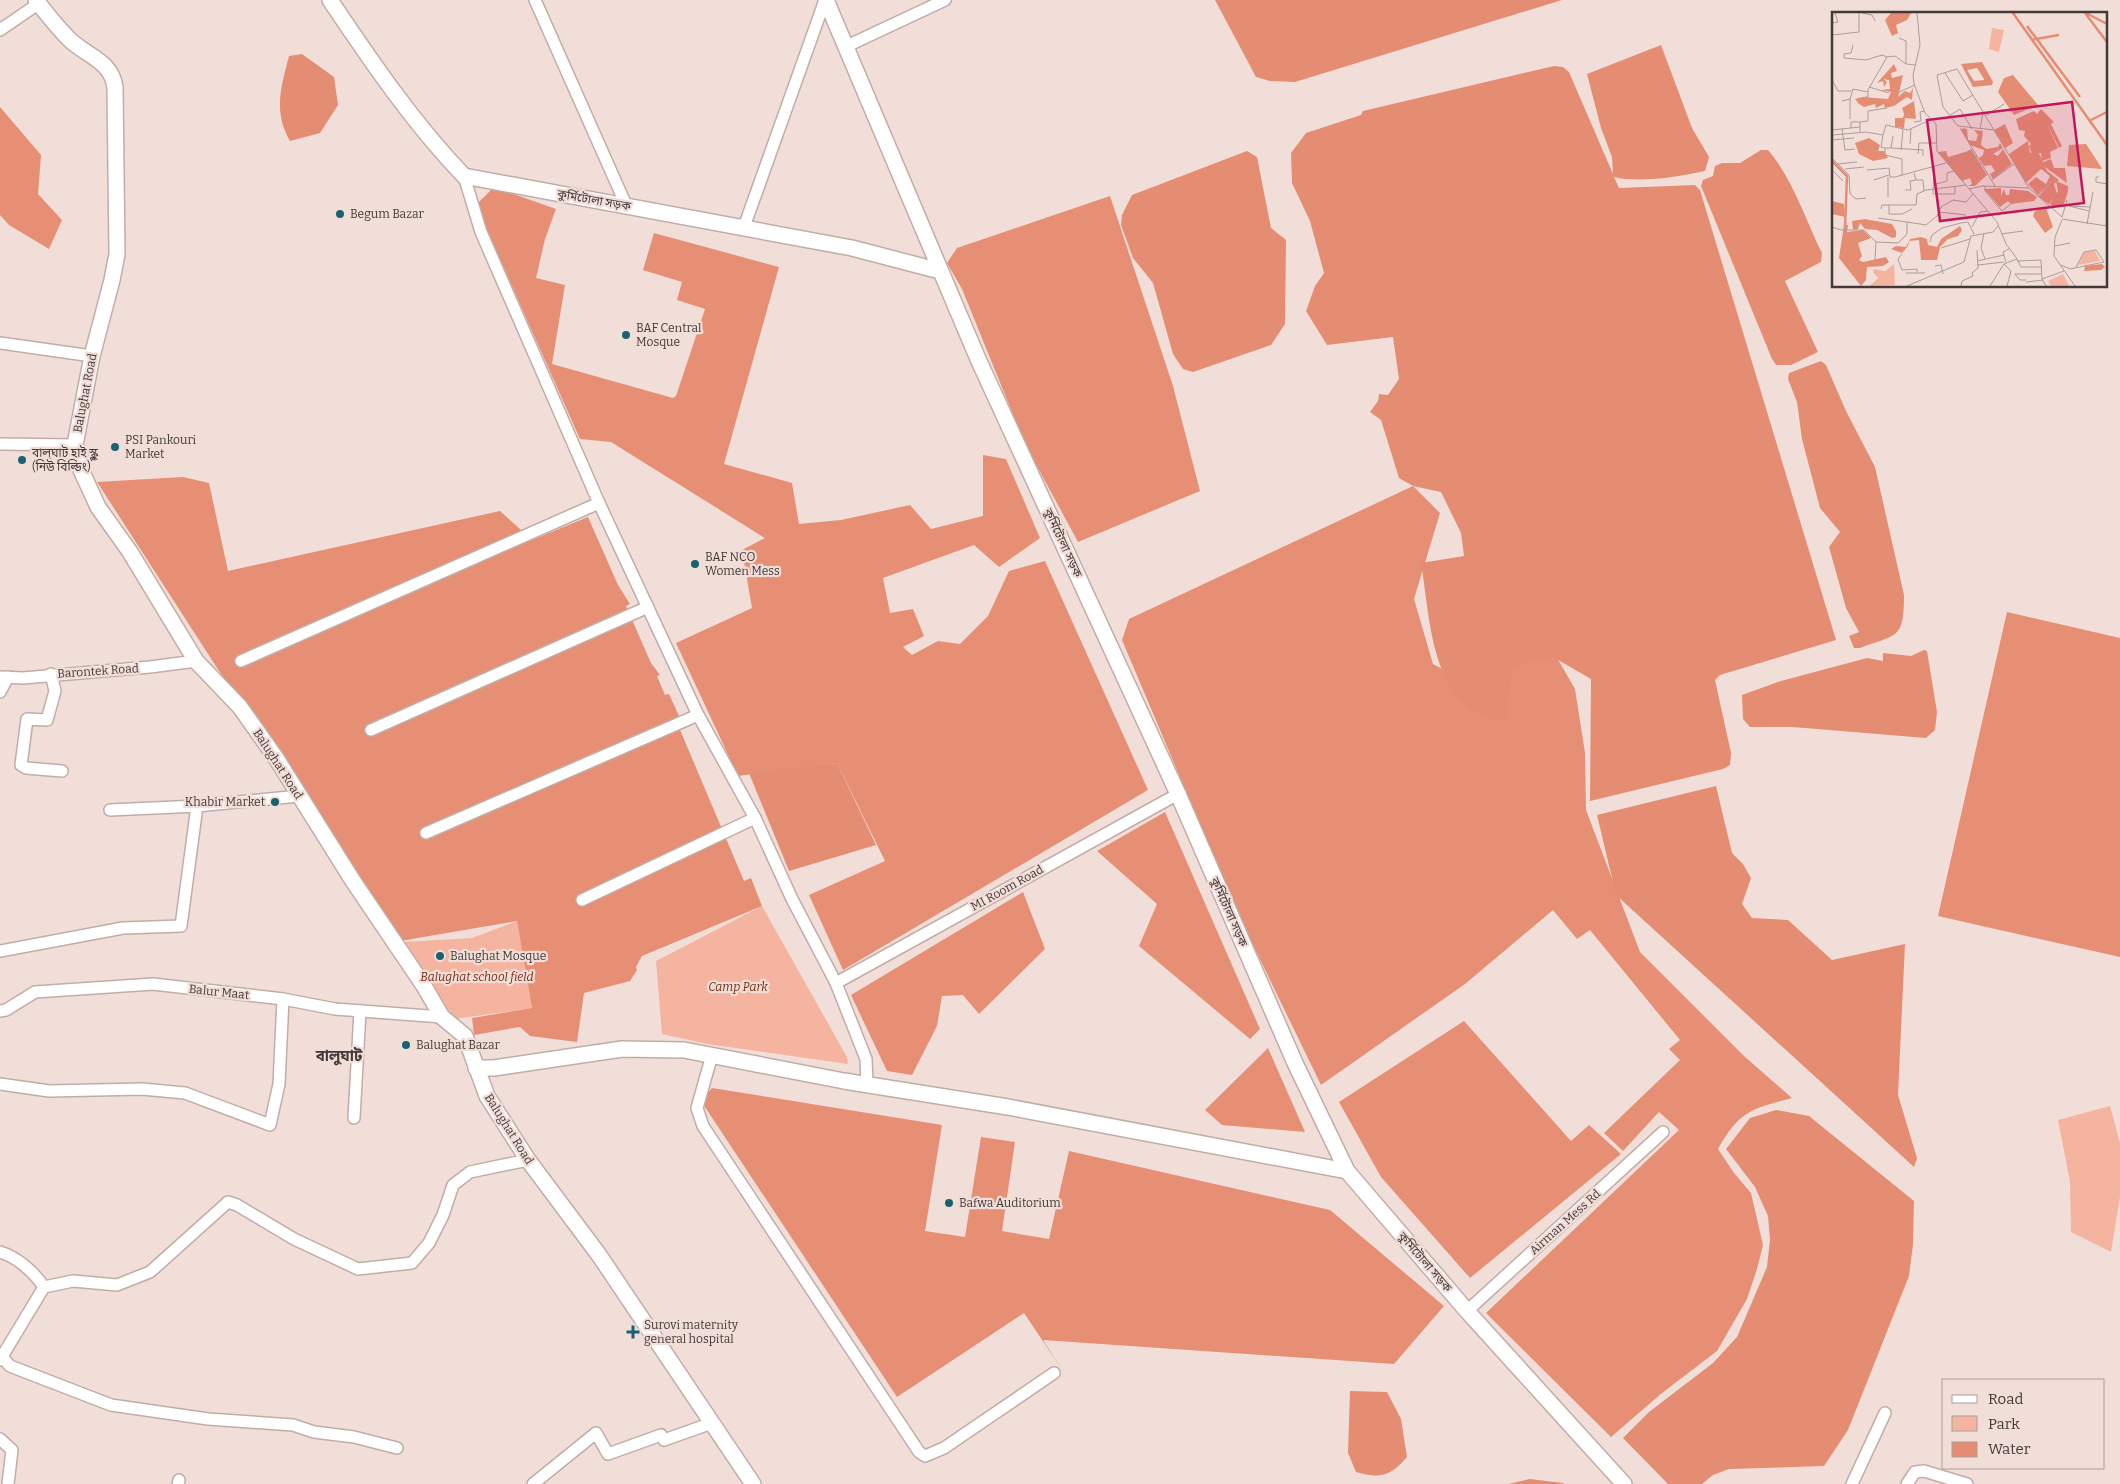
<svg xmlns="http://www.w3.org/2000/svg" width="2120" height="1484" viewBox="0 0 2120 1484" font-family="Bitter,'Noto Sans Bengali',serif">
<style>
.green{fill:#f5b4a0}
.forest{fill:#e68f75}
.water{fill:#e48d73}
.lines{fill:none;stroke-linecap:round;stroke-linejoin:round}
.street-casing{stroke:#c1ada7;stroke-width:14}
.secondary-casing{stroke:#c1ada7;stroke-width:18}
.street{stroke:#fff;stroke-width:11}
.secondary{stroke:#fff;stroke-width:15}
.poi-dot{fill:#1a6171;stroke:#f2ded8;stroke-width:2}
.labels{text-anchor:middle;stroke-width:4.5;stroke-linejoin:round;paint-order:stroke}
.street-label{font-size:12px;fill:#423a38;stroke:#f2ded8}
.poi-label{font-size:12px;fill:#423a38;stroke:#f2ded8;text-anchor:start}
.park-label{font-size:12px;font-style:italic;fill:#7a2c13;stroke:#f2ded8}
.quarter-label{font-size:15px;font-weight:bold;fill:#423a38;stroke:#f2ded8}
.inset-river{fill:none;stroke:#e48d73;stroke-width:2.5}
.inset-road{fill:none;stroke:#ac9c98;stroke-width:1}
.view{fill:#c2185b;fill-opacity:0.15;stroke:#c2185b;stroke-width:2.5}
.inset-edge{fill:none;stroke:#423a38;stroke-width:2.5}
</style>
<rect width="100%" height="100%" fill="#f2ded8"/>
<!-- green -->
<g class="green">
<path d="M 762,906 L 847,1057 L 848,1064 L 707,1044 L 662,1034 L 656,961 Z"/>
<path d="M 517,921 L 532,1008 L 455,1019 L 428,982 L 404,942 L 472,938 Z"/>
<path d="M 2110,1106 L 2120,1143 L 2120,1197 L 2111,1252 L 2071,1232 L 2070,1182 L 2058,1120 Z"/>
</g>
<!-- forest -->
<g class="forest">
<path d="M 0,107 L 41,155 L 38,194 L 62,220 L 49,249 L 9,225 L 0,215 Z"/>
<path d="M 494,187 L 556,209 L 545,239 L 536,278 L 565,285 L 552,364 L 673,398 L 676,396 L 705,309 L 677,300 L 682,282 L 643,270 L 654,233 L 779,267 L 724,464 L 792,483 L 799,524 L 841,520 L 910,505 L 931,529 L 983,516 L 983,455 L 1006,459 L 1040,538 L 999,567 L 974,545 L 883,578 L 890,613 L 913,609 L 924,636 L 903,647 L 912,655 L 938,641 L 960,644 L 988,616 L 1009,571 L 1045,561 L 1148,790 L 843,970 L 809,895 L 885,861 L 837,763 L 738,776 L 676,643 L 752,608 L 742,550 L 765,538 L 611,442 L 580,439 L 476,205 Z"/>
<path d="M 1110,196 L 1173,386 L 1200,491 L 1078,542 L 1025,444 L 962,289 L 947,263 L 957,248 Z"/>
<path d="M 183,477 L 209,483 L 228,571 L 500,511 L 532,540 L 588,517 L 618,585 L 630,604 L 626,606 L 651,663 L 660,675 L 657,676 L 665,695 L 669,694 L 679,716 L 675,718 L 744,881 L 751,878 L 762,906 L 642,956 L 636,967 L 637,970 L 630,981 L 584,993 L 577,1042 L 530,1036 L 520,1027 L 474,1035 L 472,1018 L 532,1008 L 517,921 L 394,942 L 97,482 Z"/>
<path d="M 1413,486 L 1440,513 L 1414,599 L 1433,664 L 1492,695 L 1497,650 L 1552,649 L 1575,689 L 1585,753 L 1586,810 L 1640,952 L 1744,1056 L 1792,1098 C 1752,1109 1740,1110 1718,1149 L 1734,1173 L 1751,1193 L 1763,1245 L 1757,1269 L 1747,1299 L 1717,1351 L 1662,1393 L 1611,1437 L 1486,1313 L 1679,1130 L 1659,1112 L 1623,1151 L 1604,1133 L 1680,1060 L 1669,1049 L 1680,1040 L 1590,930 L 1577,939 L 1553,910 L 1465,984 L 1321,1085 L 1237,912 L 1122,640 L 1129,619 Z"/>
<path d="M 2007,612 L 2120,638 L 2120,957 L 1938,916 Z"/>
<path d="M 1165,812 L 1260,1029 L 1250,1039 L 1139,946 L 1157,904 L 1097,851 Z"/>
<path d="M 1023,892 L 1045,949 L 979,1014 L 963,995 L 942,996 L 937,1026 L 912,1075 L 887,1071 L 851,995 Z"/>
<path d="M 1464,1021 L 1571,1141 L 1589,1125 L 1621,1154 L 1470,1278 L 1381,1177 L 1339,1102 Z"/>
<path d="M 1268,1048 L 1305,1132 L 1222,1125 L 1205,1110 Z"/>
<path d="M 712,1088 L 942,1125 L 925,1231 L 965,1237 L 981,1137 L 1015,1142 L 1002,1231 L 1049,1239 L 1069,1151 L 1330,1210 L 1444,1306 L 1394,1364 L 1043,1340 L 1063,1371 L 1024,1313 L 897,1397 L 701,1101 Z"/>
</g>
<!-- water -->
<g class="water">
<path d="M 1215,0 L 1562,0 L 1295,82 L 1270,81 L 1256,77 Z"/>
<path d="M 1661,45 L 1692,128 L 1709,157 L 1705,171 C 1679,177 1638,183 1614,177 L 1619,188 L 1695,185 L 1700,190 L 1836,640 L 1720,675 L 1715,680 L 1731,753 L 1730,765 L 1723,769 L 1590,801 L 1591,679 L 1553,657 L 1526,661 L 1511,669 L 1508,721 C 1430,715 1431,622 1421,563 L 1464,556 L 1461,533 L 1441,492 L 1413,486 L 1399,478 L 1381,420 L 1370,412 L 1378,401 L 1379,394 L 1388,395 L 1399,379 L 1393,337 L 1327,345 L 1306,311 L 1315,286 L 1324,273 L 1310,221 L 1292,183 L 1291,153 L 1306,133 L 1361,115 L 1363,111 L 1554,66 L 1563,67 L 1569,72 L 1613,174 L 1612,157 L 1601,128 L 1587,74 Z"/>
<path d="M 302,54 L 334,77 L 338,105 L 320,133 L 290,141 C 273,111 281,87 289,56 Z"/>
<path d="M 1761,150 L 1768,150 C 1792,177 1806,221 1822,253 L 1821,262 L 1785,281 L 1818,352 L 1791,365 L 1776,365 L 1772,359 L 1701,186 L 1703,180 L 1713,176 L 1715,166 L 1722,163 L 1740,163 Z"/>
<path d="M 1247,151 L 1257,157 L 1271,228 L 1286,240 L 1285,324 L 1271,345 L 1193,372 L 1183,369 L 1173,354 L 1153,283 L 1133,258 L 1121,225 L 1122,215 L 1132,195 Z"/>
<path d="M 1821,361 L 1826,365 L 1846,411 L 1875,467 L 1904,595 C 1904,640 1897,634 1860,648 L 1854,648 L 1849,636 L 1859,632 L 1846,608 L 1829,547 L 1840,532 L 1820,508 L 1802,439 L 1797,402 L 1788,379 L 1789,373 Z"/>
<path d="M 1924,650 L 1927,651 L 1937,712 L 1935,730 L 1926,738 L 1793,727 L 1750,727 L 1743,719 L 1742,695 L 1781,681 L 1867,658 L 1883,661 L 1883,653 L 1911,656 Z"/>
<path d="M 837,763 L 876,845 L 789,871 L 749,773 Z"/>
<path d="M 1716,786 L 1732,853 L 1743,864 L 1751,878 L 1742,904 L 1752,918 L 1788,920 L 1832,960 L 1905,944 L 1898,1095 L 1917,1158 L 1914,1167 L 1616,895 L 1597,815 Z"/>
<path d="M 1776,1110 L 1809,1116 L 1914,1201 L 1913,1244 L 1909,1276 L 1848,1430 L 1824,1466 L 1729,1469 L 1713,1475 L 1702,1484 L 1668,1484 L 1623,1438 L 1649,1412 L 1713,1363 L 1737,1337 L 1767,1267 L 1770,1240 L 1768,1216 L 1755,1187 L 1726,1149 L 1750,1118 Z"/>
<path d="M 1350,1391 L 1387,1392 L 1401,1419 L 1407,1457 C 1391,1476 1380,1479 1356,1472 L 1348,1453 Z"/>
<path d="M 1530,1479 L 1563,1483 L 1564,1484 L 1508,1484 Z"/>
</g>
<g class="lines">
<defs>
<g id="street">
<path d="M 535,0 L 626,205"/>
<path d="M 0,30 L 38,4"/>
<path d="M 847,46 L 945,0"/>
<path d="M 464,176 L 481,232 L 599,503 L 698,715 L 755,818 L 792,899 L 836,983 L 866,1059 L 867,1084"/>
<path d="M 744,227 L 825,0"/>
<path d="M 0,343 L 92,356"/>
<path d="M 0,444 L 75,445"/>
<path d="M 241,661 L 599,503"/>
<path d="M 51,674 L 55,691 L 47,720 L 27,719 L 21,765 L 26,768 L 62,771"/>
<path d="M 0,677 L 23,678 L 150,667 L 196,661"/>
<path d="M 0,692 L 8,677"/>
<path d="M 371,730 L 648,607"/>
<path d="M 110,810 L 197,806"/>
<path d="M 426,833 L 698,715"/>
<path d="M 582,900 L 755,818"/>
<path d="M 0,951 L 123,928 L 181,926 L 197,806 L 299,796"/>
<path d="M 836,983 L 1178,794"/>
<path d="M 0,1011 L 6,1010 L 35,992 L 153,984 L 283,999 L 335,1009 L 442,1017"/>
<path d="M 712,1055 L 697,1108 L 703,1126 L 919,1452 L 925,1456 L 944,1448 L 1054,1373"/>
<path d="M 0,1084 L 49,1091 L 142,1089 L 185,1093 L 270,1125 L 279,1084 L 283,999"/>
<path d="M 354,1118 L 360,1011"/>
<path d="M 0,1252 C 17,1257 34,1272 44,1287"/>
<path d="M 44,1287 L 73,1281 L 117,1285 L 150,1272 L 228,1202 L 237,1205 L 294,1239 L 358,1269 L 412,1263 L 429,1243 L 443,1215 L 453,1185 L 470,1172 L 528,1160"/>
<path d="M 1467,1311 L 1663,1132"/>
<path d="M 2,1357 L 10,1366 L 111,1405 L 208,1419 L 293,1425 L 314,1432 L 354,1437 L 397,1448"/>
<path d="M 0,1360 L 44,1287"/>
<path d="M 0,1439 L 12,1450 L 8,1484"/>
<path d="M 178,1484 L 179,1480"/>
<path d="M 533,1484 L 596,1433 L 608,1454 L 661,1435 L 664,1440 L 712,1423"/>
<path d="M 1852,1484 L 1885,1413"/>
<path d="M 1907,1484 L 1915,1472 L 1924,1471 L 1967,1484"/>
</g>
<g id="secondary">
<path d="M 36,0 C 46,13 57,27 69,39 C 86,56 111,60 115,87 L 117,254 L 112,280 L 92,356 L 75,445 L 80,457 L 81,470 L 98,507 L 130,552 L 196,661 L 240,707 L 276,758 L 353,881 L 424,986 L 442,1017 L 465,1036 L 487,1096 L 528,1160 L 599,1255 L 753,1484"/>
<path d="M 330,0 C 371,61 413,123 464,176 L 852,248 L 940,271"/>
<path d="M 826,0 L 978,359 L 1178,794 L 1295,1063 L 1347,1171 L 1467,1311 L 1624,1484"/>
<path d="M 476,1068 L 494,1068 L 622,1049 L 684,1050 L 844,1081 L 1008,1107 L 1347,1171"/>
</g>
</defs>
<!-- street casing -->
<use href="#street" class="street-casing"/>
<!-- secondary casing -->
<use href="#secondary" class="secondary-casing"/>
<!-- street -->
<use href="#street" class="street"/>
<!-- secondary -->
<use href="#secondary" class="secondary"/>
</g>
<!-- markers -->
<g class="poi-dot">
<circle cx="340" cy="214" r="5"/>
<circle cx="626" cy="335" r="5"/>
<circle cx="115" cy="447" r="5"/>
<circle cx="22" cy="460" r="5"/>
<circle cx="695" cy="564" r="5"/>
<circle cx="275" cy="802" r="5"/>
<circle cx="440" cy="956" r="5"/>
<circle cx="406" cy="1045" r="5"/>
<circle cx="949" cy="1203" r="5"/>
<path d="M630.5 1324.5h5v5h5v5h-5v5h-5v-5h-5v-5h5z"/>
</g>
<g class="labels">
<!-- street labels -->
<g class="street-label">
<text transform="translate(594 200) rotate(10)" y="4">কুর্মিটোলা সড়ক</text>
<text transform="translate(85 393) rotate(-79)" y="4">Balughat Road</text>
<text transform="translate(1063 543) rotate(65)" y="4">কুর্মিটোলা সড়ক</text>
<text transform="translate(98 671) rotate(-4)" y="4">Barontek Road</text>
<text transform="translate(278 764) rotate(57)" y="4">Balughat Road</text>
<text transform="translate(1007 888) rotate(-29)" y="4">MI Room Road</text>
<text transform="translate(1229 912) rotate(66)" y="4">কুর্মিটোলা সড়ক</text>
<text transform="translate(219 992) rotate(6)" y="4">Balur Maat</text>
<text transform="translate(509 1129) rotate(58)" y="4">Balughat Road</text>
<text transform="translate(1565 1222) rotate(-42)" y="4">Airman Mess Rd</text>
<text transform="translate(1425 1262) rotate(49)" y="4">কুর্মিটোলা সড়ক</text>
</g>
<!-- poi labels -->
<g class="poi-label">
<text x="350" y="218">Begum Bazar</text>
<text x="636" y="332">BAF Central<tspan x="636" dy="14">Mosque</tspan></text>
<text x="125" y="444">PSI Pankouri<tspan x="125" dy="14">Market</tspan></text>
<text x="32" y="457">বালুঘাট হাই স্কুল<tspan x="32" dy="14">(নিউ বিল্ডিং)</tspan></text>
<text x="705" y="561">BAF NCO<tspan x="705" dy="14">Women Mess</tspan></text>
<text x="265" y="806" text-anchor="end">Khabir Market</text>
<text x="450" y="960">Balughat Mosque</text>
<text x="416" y="1049">Balughat Bazar</text>
<text x="959" y="1207">Bafwa Auditorium</text>
<text x="644" y="1329">Surovi maternity<tspan x="644" dy="14">general hospital</tspan></text>
</g>
<!-- park labels -->
<g class="park-label">
<text x="477" y="981">Balughat school field</text>
<text x="738" y="991">Camp Park</text>
</g>
<!-- quarter labels -->
<g class="quarter-label">
<text x="339" y="1061">বালুঘাট</text>
</g>
</g>
<!-- overview -->
<g transform="translate(1832 12)">
<rect width="275" height="275" fill="#f2ded8"/>
<path d="M 160,16 L 172,18 L 167,40 L 157,37 ZM 263,239 L 268,249 L 246,253 L 252,240 ZM 62,252 L 63,273 L 38,274 L 46,266 L 41,260 L 42,257 L 53,259 ZM 231,262 L 237,274 L 219,274 L 216,269 Z" fill="#f5b4a0"/>
<path d="M 173,112 L 181,131 L 173,136 L 162,118 ZM 131,116 L 135,117 L 136,128 L 144,129 L 146,123 L 142,118 L 151,119 L 149,133 L 154,137 L 166,135 L 168,131 L 171,136 L 161,142 L 166,144 L 171,137 L 180,152 L 161,167 L 158,162 L 163,159 L 159,153 L 152,154 L 147,146 L 151,143 L 152,138 L 138,133 L 129,118 ZM 196,129 L 198,141 L 206,139 L 215,159 L 227,168 L 222,172 L 225,182 L 217,192 L 207,185 L 219,170 L 206,183 L 196,172 L 204,165 L 214,172 L 218,164 L 209,157 L 194,171 L 177,142 ZM 254,132 L 269,155 L 270,157 L 235,154 L 237,133 ZM 140,138 L 155,163 L 143,174 L 136,174 L 140,172 L 138,166 L 130,169 L 106,140 L 114,139 L 116,145 ZM 169,176 L 169,184 L 172,177 L 174,183 L 177,183 L 178,177 L 196,179 L 205,185 L 202,189 L 179,192 L 176,189 L 168,195 L 152,177 Z" fill="#e68f75"/>
<path d="M 59,1 L 79,1 L 75,8 L 64,13 L 66,21 L 60,24 L 53,8 ZM 150,50 L 161,70 L 160,73 L 141,75 L 129,52 ZM 145,56 L 152,67 L 152,68 L 142,69 L 135,58 ZM 62,52 L 65,59 L 59,61 L 60,66 L 71,63 L 66,85 L 73,79 L 78,81 L 81,76 L 80,88 L 75,85 L 62,94 L 53,96 L 52,92 L 44,96 L 43,92 L 32,95 L 27,92 L 23,87 L 30,85 L 56,87 L 59,80 L 49,78 L 58,77 L 57,68 L 51,67 L 55,70 L 52,75 L 51,69 L 45,71 ZM 181,63 L 206,93 L 182,103 L 166,80 L 172,66 ZM 82,89 L 84,107 L 73,106 L 72,116 L 63,115 L 63,106 L 71,106 L 72,102 L 70,96 ZM 209,97 L 222,110 L 219,112 L 230,134 L 227,136 L 215,111 L 226,136 L 218,140 L 219,146 L 210,149 L 209,141 L 204,141 L 204,144 L 200,142 L 197,134 L 199,132 L 192,124 L 193,119 L 187,118 L 184,107 L 202,99 L 205,102 ZM 37,126 L 48,133 L 46,139 L 52,139 L 56,146 L 41,149 L 27,142 L 23,131 ZM 219,147 L 222,156 L 233,156 L 235,171 L 213,155 L 211,150 ZM 224,169 L 236,174 L 236,179 L 232,192 L 222,196 L 218,192 L 226,179 ZM 0,189 L 12,192 L 13,205 L 0,202 ZM 214,196 L 221,215 L 213,221 L 201,204 L 203,199 ZM 33,207 L 60,212 L 64,219 L 70,219 L 64,219 L 64,225 L 60,226 L 45,218 L 33,217 L 28,211 L 26,217 L 21,218 L 20,209 ZM 12,213 L 16,213 L 15,220 L 31,218 L 39,226 L 26,231 L 30,244 L 27,248 L 31,250 L 54,245 L 57,250 L 51,254 L 35,255 L 34,268 L 29,274 L 7,246 ZM 128,214 L 130,218 L 126,224 L 116,227 L 108,235 L 105,248 L 89,248 L 87,228 L 77,229 L 76,234 L 70,241 L 59,237 L 64,234 L 74,235 L 78,227 L 89,225 L 95,227 L 96,233 L 105,235 L 109,227 ZM 270,252 L 273,255 L 269,258 L 252,259 L 253,254 Z" fill="#e48d73" fill-rule="evenodd"/>
<path class="inset-river" d="M 181,1 L 275,133M 253,1 L 275,30M 254,1 L 275,12M 195,14 L 248,85M 199,28 L 227,23M 257,109 L 275,100M 0,149 L 15,164 L 13,216"/>
<path class="inset-road" d="M 30,1 L 40,3 L 43,9M 85,1 L 88,33 L 81,63 L 82,72 L 93,101 L 104,112 L 105,139 L 165,210 L 174,232 L 183,244 L 185,247 L 172,252 L 179,259 L 175,274M 0,11 L 6,10 L 3,1M 0,23 L 27,20 L 27,1M 67,26 L 74,29 L 74,52M 21,33 L 19,41 L 12,42 L 12,46 L 34,48 L 50,43 L 55,45M 113,61 L 131,89 L 141,83M 0,68 L 6,79 L 19,79M 37,75 L 57,81M 67,80 L 83,73M 33,85 L 36,85 L 36,78 L 55,45 L 63,44 L 74,52 L 83,53M 18,87 L 18,107M 10,89 L 18,87 L 21,77 L 36,80M 117,104 L 128,97 L 140,117M 153,104 L 172,92M 28,110 L 36,109 L 36,99 L 55,96M 82,110 L 89,109 L 88,100 L 92,99M 19,116 L 19,110 L 28,110 L 28,120M 128,116 L 163,174M 10,117 L 13,138 L 23,137M 148,117 L 151,101M 0,118 L 28,115M 162,118 L 126,114 L 111,95 L 105,63 L 125,57 L 197,176 L 230,205M 0,123 L 34,120 L 51,123 L 54,113 L 76,118 L 98,108M 51,123 L 49,135 L 53,136 L 53,143 L 70,147 L 70,163M 0,128 L 22,126M 78,132 L 79,117M 53,136 L 59,136 L 61,124M 59,136 L 91,138 L 91,144M 69,138 L 71,117M 86,142 L 87,131 L 105,131M 0,146 L 17,163 L 18,182 L 24,187 L 34,186M 117,151 L 140,137M 6,152 L 25,150M 102,154 L 101,182 L 123,182 L 123,174M 127,154 L 145,144M 13,157 L 32,155M 0,158 L 11,169M 35,158 L 57,156 L 58,165 L 63,165 L 114,151M 131,161 L 149,151M 267,165 L 264,165 L 264,170 L 275,172M 42,168 L 57,163M 84,168 L 91,168 L 92,179M 160,168 L 182,152M 101,173 L 115,169 L 115,161 L 122,159M 153,174 L 153,179 L 170,199 L 179,192M 137,177 L 151,174 L 197,176M 73,178 L 79,178 L 78,169 L 84,168 L 82,161M 56,185 L 56,165M 206,185 L 218,171M 57,193 L 57,202 L 70,202 L 80,197M 109,195 L 121,188 L 134,190 L 141,182M 49,197 L 50,193 L 84,193 L 85,182 L 94,178 L 134,173M 257,199 L 237,194 L 258,195M 107,200 L 134,203M 230,205 L 235,188M 46,206 L 75,210M 230,207 L 275,214M 230,208 L 223,225 L 222,244 L 243,274M 255,212 L 261,180M 0,215 L 9,218 L 32,218 L 44,230 L 66,231 L 75,222 L 75,210 L 94,213 L 105,204 L 109,195M 140,215 L 148,200 L 156,199M 152,221 L 149,236 L 153,247M 169,222 L 191,219M 98,230 L 100,223 L 110,216 L 129,211 L 136,210 L 142,222M 223,234 L 238,231M 109,236 L 138,227M 70,242 L 66,247 L 70,258 L 85,257 L 85,261M 185,247 L 189,255 L 209,255M 43,248 L 44,230M 145,249 L 172,243M 185,249 L 209,248 L 210,267 L 214,274M 174,250 L 171,240 L 177,237M 146,253 L 172,250M 229,253 L 238,257 L 272,250 L 264,238 L 252,240 L 244,255M 103,254 L 109,253 L 111,262M 74,261 L 93,261M 210,267 L 232,259M 194,268 L 188,268 L 183,262 L 209,262M 194,270 L 211,268M 75,274 L 132,250 L 139,224 L 161,220 L 166,214M 129,274 L 130,269 L 141,264 L 140,261 L 146,256 L 145,238M 158,274 L 172,252"/>
<path class="view" d="M 240,90 L 252,191 L 108,209 L 95,108 Z"/>
<rect width="275" height="275" class="inset-edge"/>
</g>
<!-- legend -->
<rect x="1942" y="1379" width="162" height="90" fill="#f2ded8" stroke="#ac9c98"/>
<rect x="1952" y="1395" width="25" height="8" fill="#ffffff" stroke="#ac9c98"/>
<text x="1988" y="1404" font-size="15" fill="#423a38">Road</text>
<rect x="1952" y="1416" width="25" height="15" fill="#f5b4a0" stroke="#ac9c98"/>
<text x="1988" y="1429" font-size="15" fill="#423a38">Park</text>
<rect x="1952" y="1442" width="25" height="15" fill="#e48d73" stroke="#ac9c98"/>
<text x="1988" y="1454" font-size="15" fill="#423a38">Water</text>
</svg>
